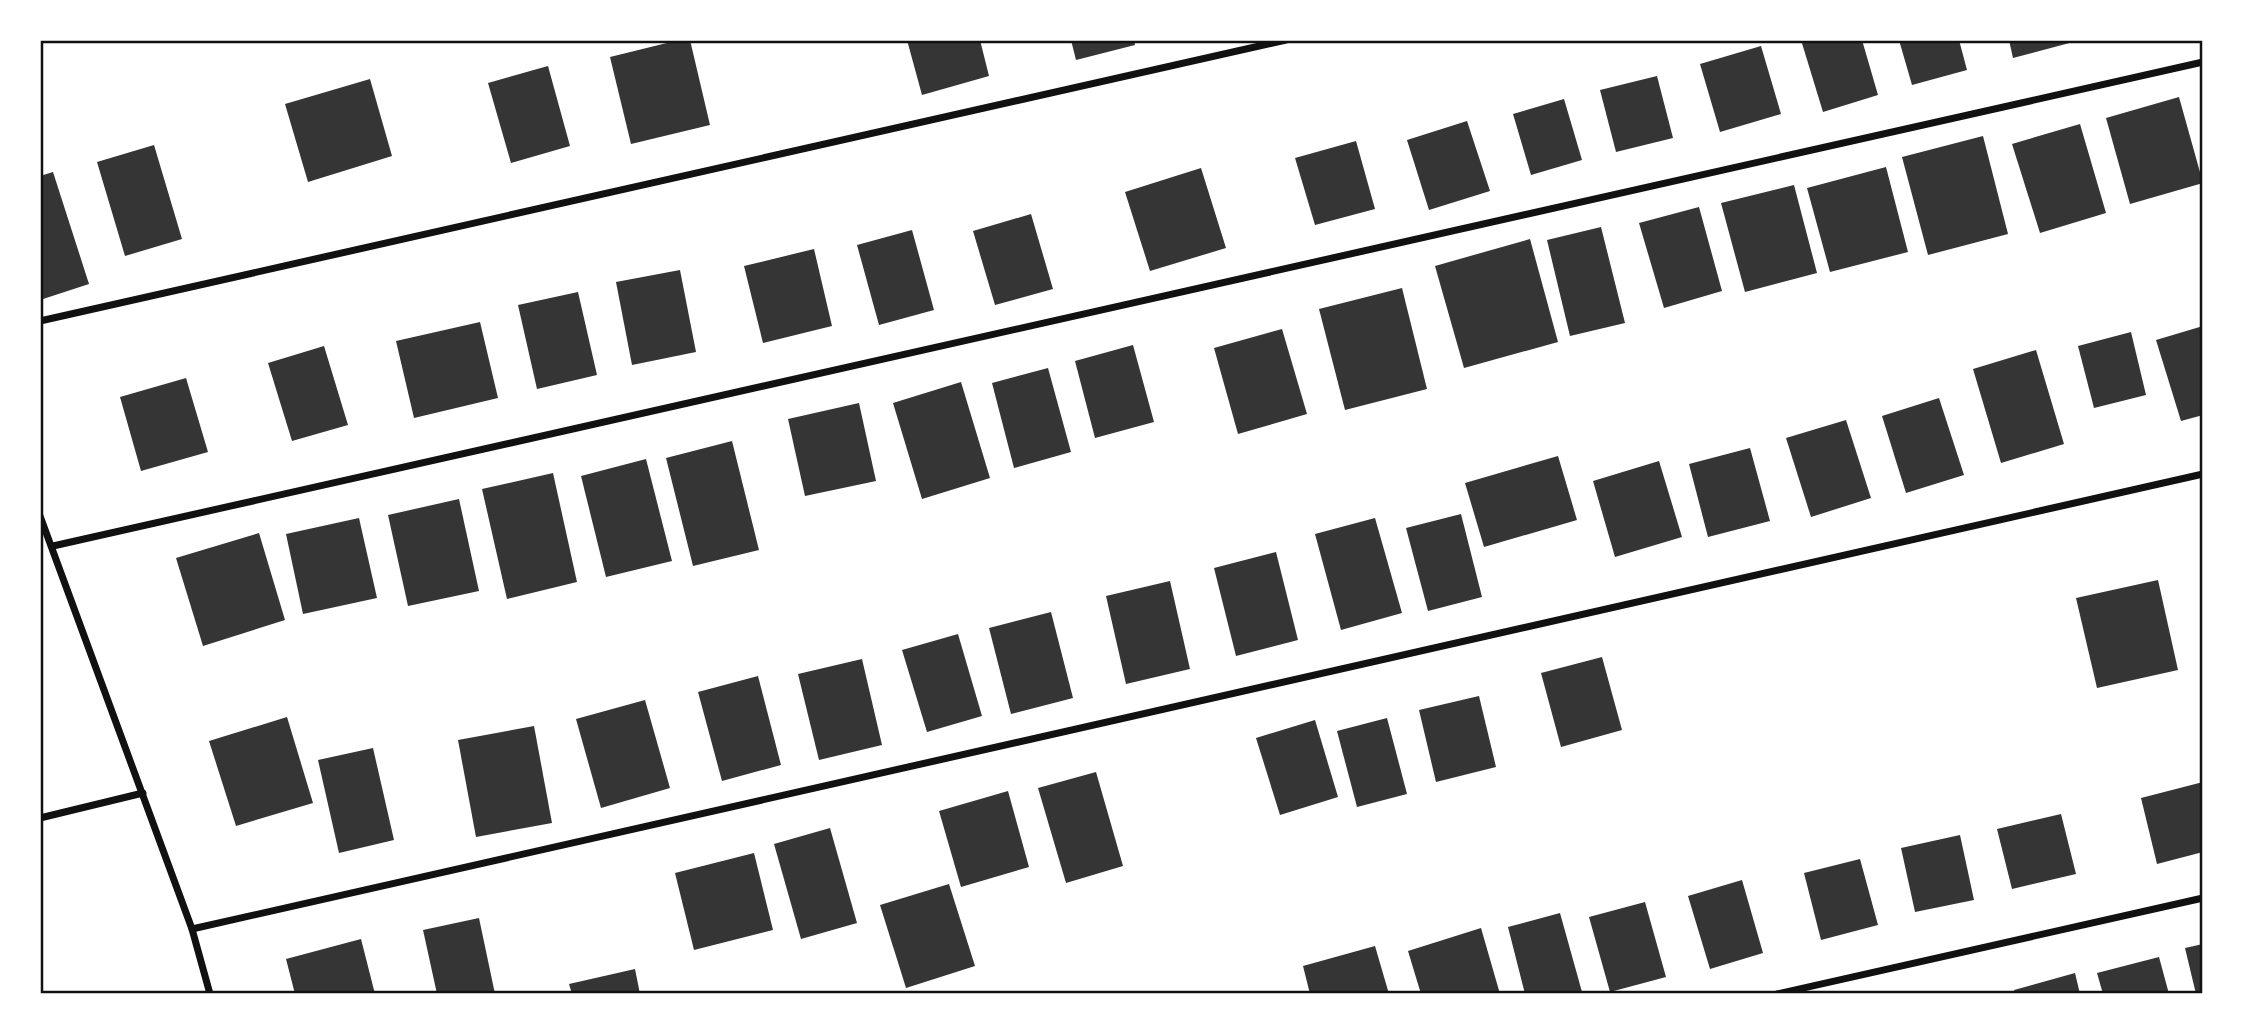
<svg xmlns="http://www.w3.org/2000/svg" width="2243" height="1034" viewBox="0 0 2243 1034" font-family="'Fira Sans',sans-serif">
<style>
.building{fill:#353535}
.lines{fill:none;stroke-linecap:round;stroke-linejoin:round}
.minor{stroke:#111;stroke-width:7}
.neatline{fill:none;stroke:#111;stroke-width:2.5}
</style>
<rect width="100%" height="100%" fill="#fff"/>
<!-- building -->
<g class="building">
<path d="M 679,40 L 690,40 L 710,125 L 631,144 L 610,57 Z"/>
<path d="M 907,40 L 980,40 L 989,76 L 922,95 Z"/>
<path d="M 1071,40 L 1134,40 L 1135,45 L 1076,60 Z"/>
<path d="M 1801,40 L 1862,40 L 1878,95 L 1823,112 Z"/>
<path d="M 1899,40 L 1959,40 L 1967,70 L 1912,85 Z"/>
<path d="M 2009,40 L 2077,40 L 2077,41 L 2013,58 Z"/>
<path d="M 1761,46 L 1781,114 L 1720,132 L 1700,64 Z"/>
<path d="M 548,66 L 570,146 L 511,163 L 488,83 Z"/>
<path d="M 1657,76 L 1673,138 L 1616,152 L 1600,90 Z"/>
<path d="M 370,79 L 392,156 L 308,182 L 285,104 Z"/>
<path d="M 2179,97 L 2203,183 L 2130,204 L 2106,118 Z"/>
<path d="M 1564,99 L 1582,160 L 1531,175 L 1513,114 Z"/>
<path d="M 1467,121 L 1490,191 L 1429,210 L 1407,140 Z"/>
<path d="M 2080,124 L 2106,213 L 2040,233 L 2012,144 Z"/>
<path d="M 1983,136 L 2008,234 L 1928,255 L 1902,157 Z"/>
<path d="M 1356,141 L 1375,209 L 1315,225 L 1295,158 Z"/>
<path d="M 154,145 L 182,239 L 125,256 L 97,162 Z"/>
<path d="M 1886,167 L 1908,252 L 1830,272 L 1807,188 Z"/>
<path d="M 1201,168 L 1226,248 L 1150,271 L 1125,192 Z"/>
<path d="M 53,172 L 89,284 L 40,300 L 40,176 Z"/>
<path d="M 1794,185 L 1817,273 L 1745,292 L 1721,203 Z"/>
<path d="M 1699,207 L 1722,291 L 1664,308 L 1639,223 Z"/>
<path d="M 1031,214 L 1053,289 L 995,305 L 973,231 Z"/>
<path d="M 1601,227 L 1625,323 L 1570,336 L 1547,240 Z"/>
<path d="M 912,230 L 934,310 L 879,325 L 857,245 Z"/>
<path d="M 1530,239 L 1558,342 L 1464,368 L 1435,266 Z"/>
<path d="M 814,249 L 832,326 L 763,343 L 744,266 Z"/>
<path d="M 680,270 L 696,352 L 632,365 L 616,282 Z"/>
<path d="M 1402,288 L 1427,389 L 1345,410 L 1319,309 Z"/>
<path d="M 578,292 L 597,375 L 537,389 L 518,305 Z"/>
<path d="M 480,322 L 498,398 L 414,418 L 396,341 Z"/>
<path d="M 2203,326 L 2203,415 L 2181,421 L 2156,340 Z"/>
<path d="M 1282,329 L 1307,414 L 1238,434 L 1214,348 Z"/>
<path d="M 2131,332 L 2146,395 L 2094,408 L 2078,346 Z"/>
<path d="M 1133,345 L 1154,422 L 1095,438 L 1075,361 Z"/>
<path d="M 324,346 L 348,425 L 292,441 L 268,363 Z"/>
<path d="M 2036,350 L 2064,444 L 2001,463 L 1973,369 Z"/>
<path d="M 1048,368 L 1071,452 L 1014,468 L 992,383 Z"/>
<path d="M 186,378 L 208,452 L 141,471 L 120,397 Z"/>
<path d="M 961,382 L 990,478 L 922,499 L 893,403 Z"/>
<path d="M 1939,398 L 1964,475 L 1906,493 L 1882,416 Z"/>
<path d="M 859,403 L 876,481 L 805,496 L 788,419 Z"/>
<path d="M 1846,420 L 1871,498 L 1811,517 L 1786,438 Z"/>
<path d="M 732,441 L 759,550 L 693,566 L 666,458 Z"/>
<path d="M 1750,448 L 1770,521 L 1708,537 L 1689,464 Z"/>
<path d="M 1558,456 L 1577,520 L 1484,547 L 1465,483 Z"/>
<path d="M 646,459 L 672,561 L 606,577 L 581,476 Z"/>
<path d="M 1659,461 L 1682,537 L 1615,557 L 1593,481 Z"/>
<path d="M 553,473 L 577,582 L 507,599 L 482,489 Z"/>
<path d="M 459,499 L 479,591 L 408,606 L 388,515 Z"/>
<path d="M 1461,514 L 1482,597 L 1428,611 L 1406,528 Z"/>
<path d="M 359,518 L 377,598 L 303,614 L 286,534 Z"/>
<path d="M 1375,518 L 1402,613 L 1341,630 L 1315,534 Z"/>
<path d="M 259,533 L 285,620 L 203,646 L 176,558 Z"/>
<path d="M 1276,552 L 1298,640 L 1236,656 L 1214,568 Z"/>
<path d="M 2158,580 L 2178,670 L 2097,688 L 2076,598 Z"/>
<path d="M 1170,581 L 1190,669 L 1126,684 L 1106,596 Z"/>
<path d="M 1051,612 L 1073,698 L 1011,714 L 989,628 Z"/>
<path d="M 958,634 L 982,716 L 927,732 L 902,650 Z"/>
<path d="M 1602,657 L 1622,730 L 1561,747 L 1541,673 Z"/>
<path d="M 862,659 L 882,745 L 819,760 L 798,674 Z"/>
<path d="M 758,676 L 781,765 L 722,781 L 698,692 Z"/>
<path d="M 1479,696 L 1496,767 L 1436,782 L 1419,710 Z"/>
<path d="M 645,700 L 670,788 L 601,808 L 576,719 Z"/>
<path d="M 287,717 L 313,803 L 236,826 L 209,741 Z"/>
<path d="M 1387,718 L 1407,794 L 1357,807 L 1337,731 Z"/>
<path d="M 1315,720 L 1338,797 L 1280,815 L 1256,738 Z"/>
<path d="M 534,726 L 552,823 L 476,837 L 458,740 Z"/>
<path d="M 373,748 L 394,840 L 339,853 L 318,760 Z"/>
<path d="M 1096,772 L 1123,866 L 1066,883 L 1038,788 Z"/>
<path d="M 2203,782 L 2203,852 L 2157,864 L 2141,798 Z"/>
<path d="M 1008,791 L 1029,867 L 961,887 L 939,811 Z"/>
<path d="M 2061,814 L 2076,874 L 2012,889 L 1997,829 Z"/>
<path d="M 830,828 L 857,923 L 801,939 L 774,844 Z"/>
<path d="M 1960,835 L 1974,900 L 1915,912 L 1901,848 Z"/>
<path d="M 754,853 L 773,930 L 694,950 L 675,873 Z"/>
<path d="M 1860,859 L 1878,925 L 1821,940 L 1804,873 Z"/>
<path d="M 1742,880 L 1763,953 L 1710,969 L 1688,896 Z"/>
<path d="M 949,884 L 975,966 L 906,988 L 880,905 Z"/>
<path d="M 1645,902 L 1666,977 L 1610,992 L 1589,917 Z"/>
<path d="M 1560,913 L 1582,992 L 1575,994 L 1525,994 L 1508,927 Z"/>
<path d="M 479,918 L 495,994 L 437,994 L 423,930 Z"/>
<path d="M 1481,928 L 1500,994 L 1421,994 L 1408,951 Z"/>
<path d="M 361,939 L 375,994 L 295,994 L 286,959 Z"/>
<path d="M 2203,944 L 2203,994 L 2196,994 L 2185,948 Z"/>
<path d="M 1375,946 L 1389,994 L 1310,994 L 1303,966 Z"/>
<path d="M 2159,957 L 2169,994 L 2103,994 L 2097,973 Z"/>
<path d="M 635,969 L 640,994 L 572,994 L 569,984 Z"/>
<path d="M 2075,973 L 2080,994 L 2015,994 L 2014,990 Z"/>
</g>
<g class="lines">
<!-- minor -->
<g class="minor">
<path d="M 40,321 L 1286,40"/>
<path d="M 40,516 L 192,929 L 210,994"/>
<path d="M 53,546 L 2203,62"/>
<path d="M 40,818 L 143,793"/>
<path d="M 192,929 L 2203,474"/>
<path d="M 1777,994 L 2203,898"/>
</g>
</g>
<!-- border -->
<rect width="2243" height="1034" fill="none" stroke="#ffffff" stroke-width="84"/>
<rect x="42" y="42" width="2159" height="950" class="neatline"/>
</svg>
